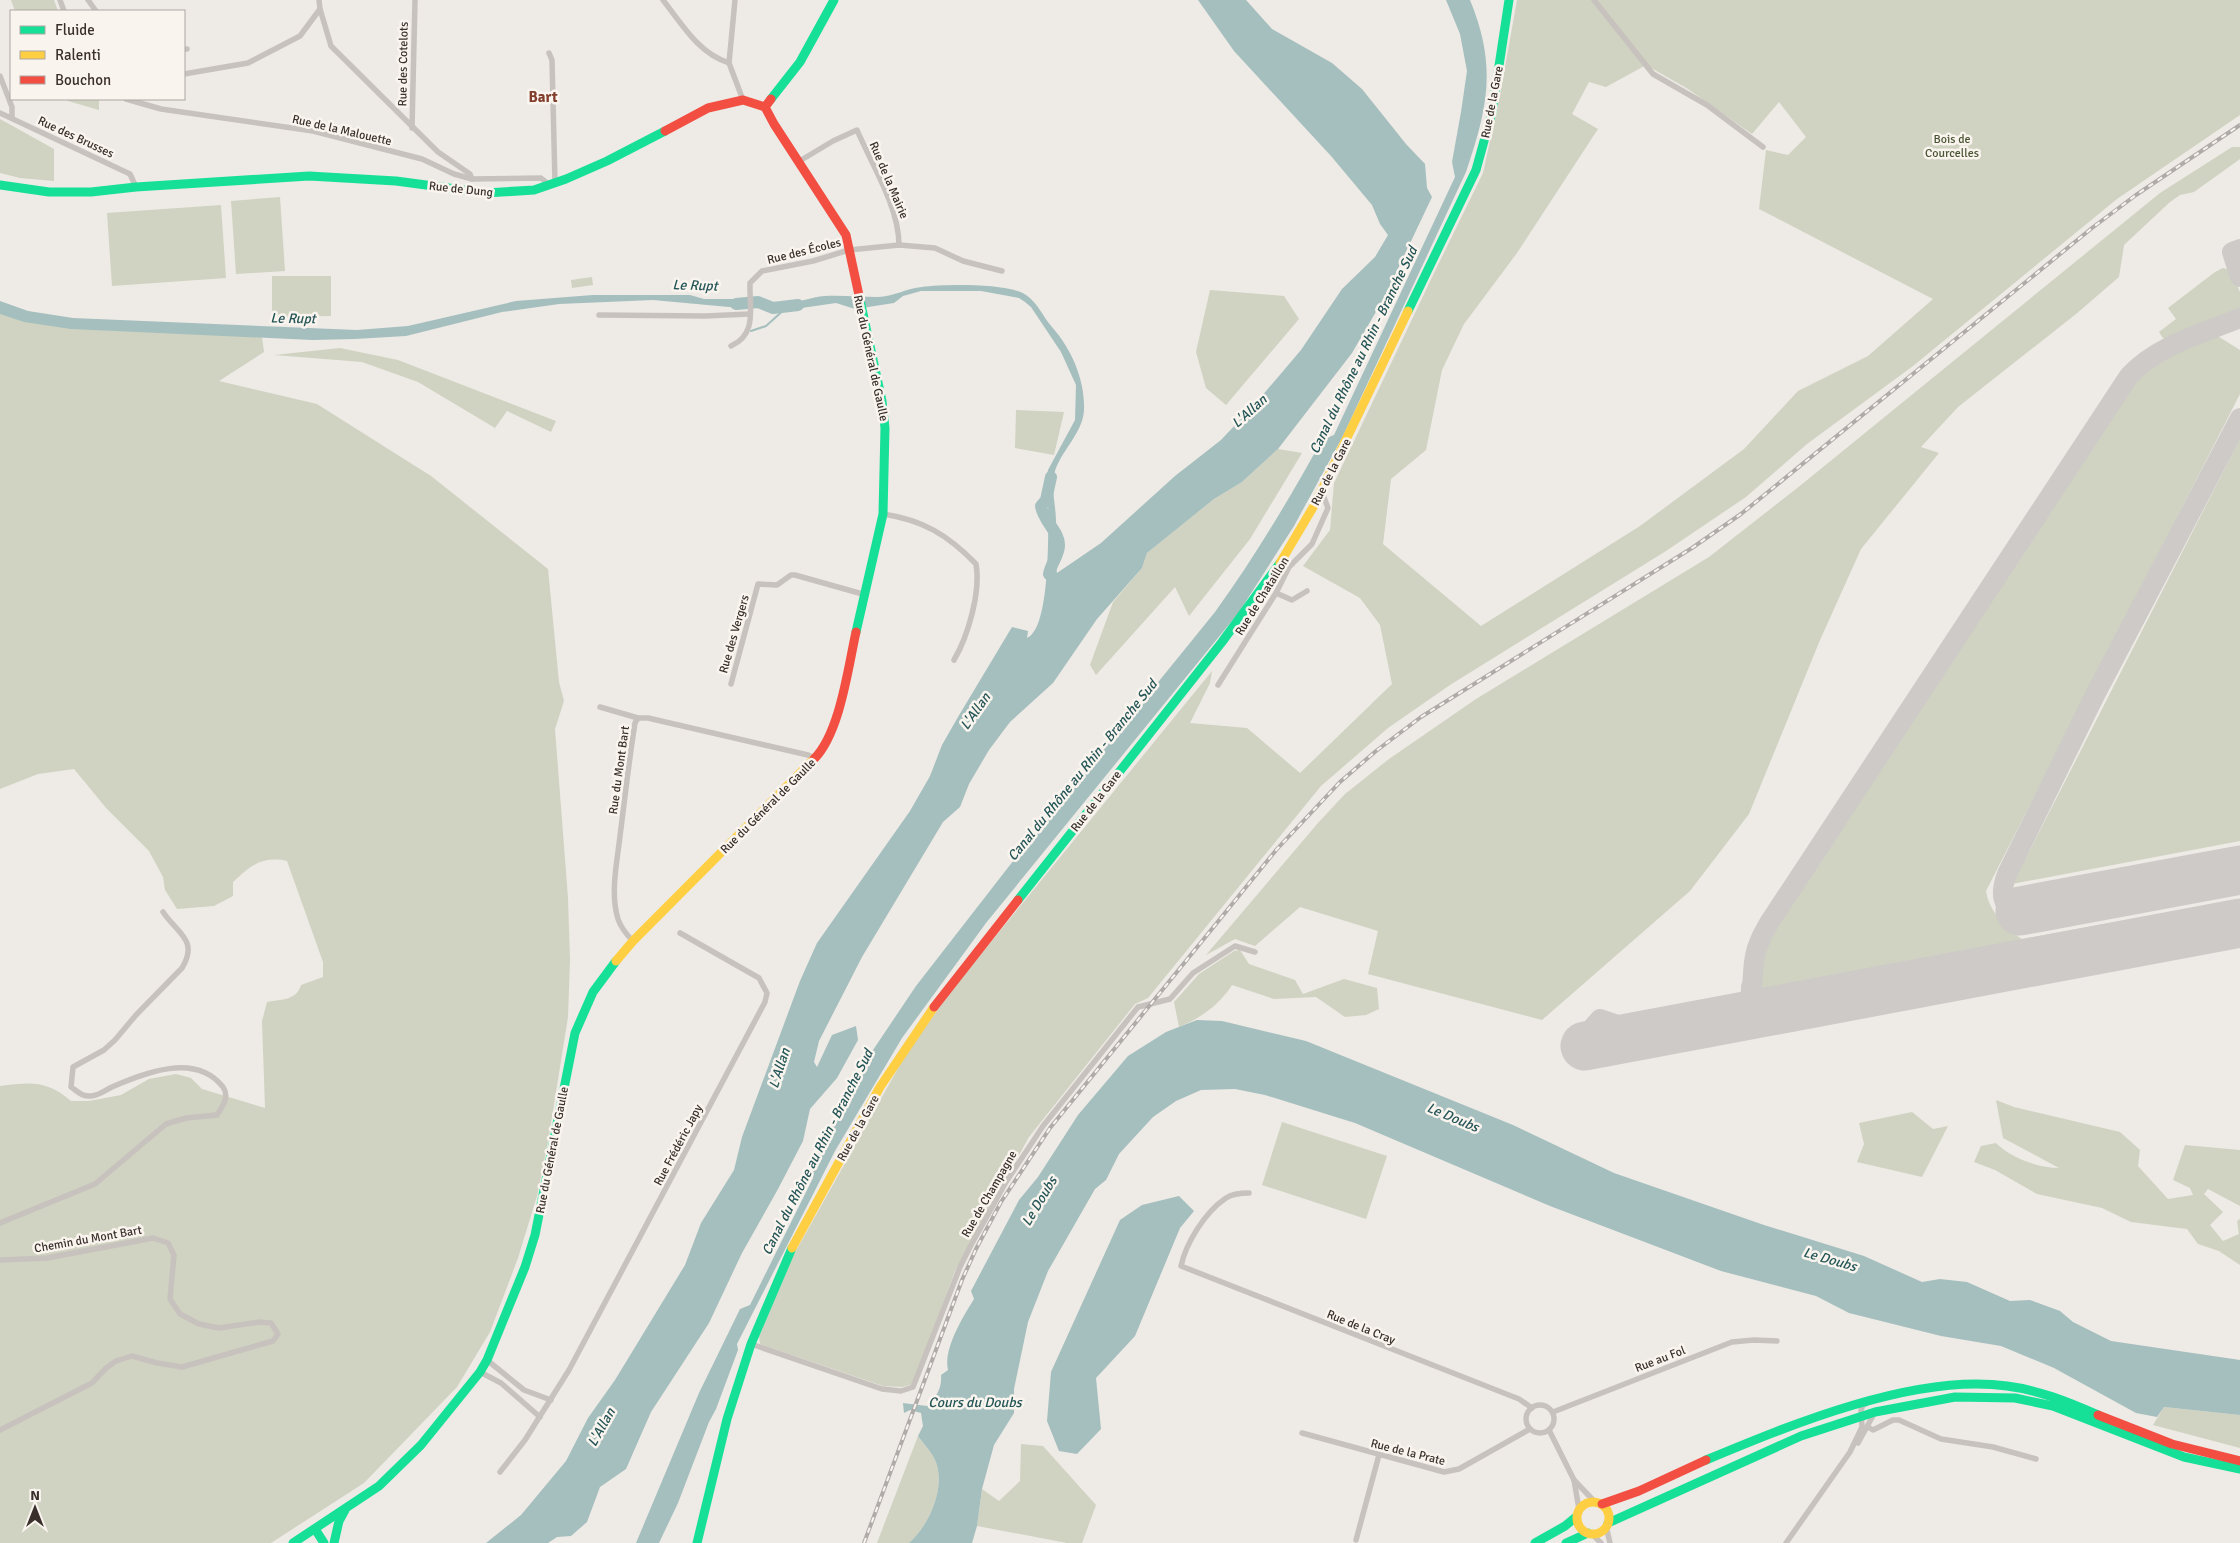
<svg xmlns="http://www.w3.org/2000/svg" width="2240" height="1543" viewBox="0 0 2240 1543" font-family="Signika,sans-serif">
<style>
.green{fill:#d0d3c1;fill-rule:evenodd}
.water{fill:#a4bfbe}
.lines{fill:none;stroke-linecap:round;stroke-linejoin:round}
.stream{stroke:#a4bfbe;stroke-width:2}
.river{stroke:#a4bfbe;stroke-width:12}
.taxiway{stroke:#cecac8;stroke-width:20}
.runway{stroke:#cecac8;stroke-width:49}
.street{stroke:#c8c2be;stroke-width:5.5}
.fast{stroke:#16e098;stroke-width:9}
.slow{stroke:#ffcf43;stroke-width:9}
.jam{stroke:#f24e42;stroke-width:9}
.rail-casing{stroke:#afaba9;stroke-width:4}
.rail{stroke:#faf4ef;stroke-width:2;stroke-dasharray:5.5;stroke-linecap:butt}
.labels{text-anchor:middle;stroke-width:5;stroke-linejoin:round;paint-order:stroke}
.street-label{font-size:12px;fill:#39302c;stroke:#faf4ef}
.park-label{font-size:12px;fill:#495532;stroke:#faf4ef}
.water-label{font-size:14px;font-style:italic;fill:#255657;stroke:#faf4ef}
.quarter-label{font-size:15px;font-weight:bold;fill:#813e2c;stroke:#faf4ef}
</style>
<rect width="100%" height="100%" fill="#eeeae6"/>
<!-- green -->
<g class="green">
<path d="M 11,0 L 54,0 L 58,11 L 15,11 Z"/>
<path d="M 1517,0 L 2240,0 L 2240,115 L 2117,199 L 1913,366 L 1807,444 L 1746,497 L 1666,551 L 1450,685 L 1388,728 L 1321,786 L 1148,998 L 1135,1004 L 1029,1137 L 955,1271 L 913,1384 L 902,1387 L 883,1386 L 760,1344 L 759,1337 L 792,1258 L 906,1054 L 951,991 L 1212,671 L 1210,683 L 1190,723 L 1247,728 L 1300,773 L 1392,684 L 1380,625 L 1360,598 L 1303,566 L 1330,530 L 1334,483 L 1435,271 L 1483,173 L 1500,95 ZM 1646,65 L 1688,89 L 1752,134 L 1779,102 L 1806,137 L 1788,155 L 1766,150 L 1759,209 L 1933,299 L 1868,356 L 1798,391 L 1744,449 L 1640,526 L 1481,626 L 1383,544 L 1391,479 L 1426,450 L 1442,370 L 1464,324 L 1517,253 L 1598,129 L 1572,114 L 1589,82 L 1606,87 Z"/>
<path d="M 68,99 L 99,99 L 99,110 L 68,101 Z"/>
<path d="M 0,119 L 54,149 L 54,181 L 20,178 L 0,173 Z"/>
<path d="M 2232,147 L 2240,147 L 2240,159 L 2194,192 L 2180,195 L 2170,202 L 2124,245 L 2119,277 L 2076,314 L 1958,407 L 1921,447 L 1939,453 L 1861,549 L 1820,640 L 1749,814 L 1690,891 L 1542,1020 L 1368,974 L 1378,931 L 1300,907 L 1255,946 L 1235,939 L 1206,955 L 1318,823 L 1345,794 L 1389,759 L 1476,699 L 1709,557 L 1801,485 L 2160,193 Z"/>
<path d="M 280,197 L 285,271 L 236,274 L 231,201 Z"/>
<path d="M 221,205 L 226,278 L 112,286 L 107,213 Z"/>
<path d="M 2223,268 L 2230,270 L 2240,292 L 2240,313 L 2172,341 L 2163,338 L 2159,332 L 2176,319 L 2168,308 L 2215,272 Z"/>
<path d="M 272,276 L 331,276 L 331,316 L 272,317 Z"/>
<path d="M 592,277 L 593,285 L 572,288 L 571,280 Z"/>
<path d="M 1210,290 L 1284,296 L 1299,319 L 1226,405 L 1206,388 L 1196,352 Z"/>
<path d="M 0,310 L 28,321 L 104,330 L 262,337 L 264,352 L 219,381 L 317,404 L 431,476 L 548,569 L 559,682 L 564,701 L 555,729 L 568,898 L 570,960 L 568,1017 L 548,1142 L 537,1196 L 518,1258 L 490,1332 L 457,1387 L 364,1483 L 271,1543 L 0,1543 L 0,1086 C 30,1082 47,1080 71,1101 L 89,1101 L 121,1095 L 149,1079 L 176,1074 L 191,1078 L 202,1089 L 265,1108 L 262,1021 L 267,1002 C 282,999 296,1001 301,985 L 323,977 L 323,962 L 287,861 C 262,856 251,865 233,882 L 233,896 L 214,906 L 177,909 L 165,890 L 163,877 L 149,851 L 107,809 L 74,769 L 38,774 L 0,789 Z"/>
<path d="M 2216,335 L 2240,350 L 2240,394 L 1986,891 C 1989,911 2006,929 2022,939 L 2240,899 L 2240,911 L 1782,997 C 1742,995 1762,949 1773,928 L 2126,392 C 2151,358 2178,349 2216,335 Z"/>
<path d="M 340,348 L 398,360 L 556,421 L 551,432 L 507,411 L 495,428 L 418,382 L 362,362 L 274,355 Z"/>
<path d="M 1016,410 L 1064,412 L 1054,455 L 1015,448 Z"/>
<path d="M 2240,439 L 2240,841 L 2012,884 L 2031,848 Z"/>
<path d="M 1278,449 L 1302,453 L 1250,539 L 1189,616 L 1175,587 L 1096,675 L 1090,665 L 1113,602 L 1142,568 L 1147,553 L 1214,499 L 1242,482 Z"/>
<path d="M 1240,950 L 1249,964 L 1295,980 L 1303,994 L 1344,979 L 1377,988 L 1379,1009 L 1366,1015 L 1345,1017 L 1316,997 L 1274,999 L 1232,985 C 1219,1005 1201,1018 1179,1027 L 1174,1002 L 1199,974 L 1234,951 Z"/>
<path d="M 1996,1100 L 2014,1107 L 2120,1132 L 2140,1150 L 2138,1166 L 2168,1199 L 2193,1195 L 2190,1188 L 2173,1180 L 2185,1145 L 2240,1150 L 2240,1206 L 2208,1189 L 2204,1194 L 2223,1212 L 2210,1225 L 2223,1241 L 2239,1234 L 2237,1221 L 2240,1219 L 2240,1265 L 2219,1251 L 2198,1244 L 2187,1229 L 2131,1222 L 2102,1208 L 2037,1194 L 1995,1170 L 1974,1162 L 1981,1146 L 1996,1143 C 2011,1158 2038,1168 2059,1168 L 2003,1138 Z"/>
<path d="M 1912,1112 L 1933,1129 L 1948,1126 L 1922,1177 L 1857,1162 L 1864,1144 L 1859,1123 Z"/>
<path d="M 1282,1122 L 1387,1156 L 1366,1219 L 1262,1185 Z"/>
<path d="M 2164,1407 L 2240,1415 L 2240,1448 L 2153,1425 Z"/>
<path d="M 918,1436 C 923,1443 930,1450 934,1458 C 948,1484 929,1526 909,1543 L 877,1543 Z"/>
<path d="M 1021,1444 L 1043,1446 L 1096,1505 L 1082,1543 L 1067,1543 L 977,1526 L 982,1489 L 999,1501 L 1020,1481 Z"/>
</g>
<!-- water -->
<g class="water">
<path d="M 1198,0 L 1246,0 L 1272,29 L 1332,63 L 1362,89 L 1406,144 L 1425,164 L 1427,188 L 1432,197 L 1384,298 L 1352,353 L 1278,449 L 1242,482 L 1214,499 L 1147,553 L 1142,568 L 1097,619 L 1053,683 L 1010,722 L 989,750 L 969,784 L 960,807 L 943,822 L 862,957 L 819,1041 L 814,1062 L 817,1067 L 832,1035 L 856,1026 L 858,1040 L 837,1078 L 810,1109 L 803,1141 L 778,1189 L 742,1253 L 709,1323 L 651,1412 L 626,1469 L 600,1487 L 587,1522 L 571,1536 L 557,1537 L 548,1543 L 486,1543 L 521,1515 L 566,1461 L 588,1418 L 615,1380 L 685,1265 L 701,1223 L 734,1170 L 742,1137 L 800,981 L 817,943 L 910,811 L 930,776 L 942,745 L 958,717 L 1012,627 L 1028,631 L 1027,638 C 1052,628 1048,520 1048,494 L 1046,479 L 1048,470 L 1075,420 L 1076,385 L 1061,352 L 1031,307 L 1025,302 L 1019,298 L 981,291 L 921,291 L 903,296 L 894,303 L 855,309 L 836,303 L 781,311 L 780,303 C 796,304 810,297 825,296 C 842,295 860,297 878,297 C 893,297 907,288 922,287 C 944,284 1009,283 1026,295 C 1038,303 1043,317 1052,327 C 1072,350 1085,380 1084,410 C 1083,434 1059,452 1054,475 C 1051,489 1056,507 1056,521 C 1057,538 1054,557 1057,573 L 1101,543 L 1175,476 L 1221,440 L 1255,404 L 1301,350 L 1342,289 L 1375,257 L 1388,235 L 1380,224 L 1372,205 L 1331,156 L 1234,51 Z"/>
<path d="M 1446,0 L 1470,0 C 1497,66 1488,107 1466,172 L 1343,436 L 1294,526 L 1239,612 L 986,923 L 902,1038 L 835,1151 L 737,1344 L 738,1350 L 716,1409 L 709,1422 L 678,1503 L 659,1543 L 636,1543 L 699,1393 L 740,1309 L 750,1305 L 813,1178 L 810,1169 L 865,1062 L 916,986 L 1010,865 L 1215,612 C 1255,557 1289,499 1322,440 L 1334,435 L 1455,177 L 1452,162 L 1461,112 L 1467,71 L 1460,34 Z"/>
<path d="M 593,295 L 690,295 L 704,299 L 747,299 L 747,305 L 729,307 L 653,300 L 559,304 L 502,312 L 406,336 L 355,339 L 312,340 L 71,329 L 24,322 L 0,314 L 0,301 L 28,311 L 73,318 L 357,330 L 408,326 L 516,301 Z"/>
<path d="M 1197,1020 L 1222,1021 L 1306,1041 L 1513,1125 L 1614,1173 L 1764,1225 L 1864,1256 L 1922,1282 L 1940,1279 L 1967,1282 L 2010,1301 L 2030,1300 L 2060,1311 L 2073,1322 L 2111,1341 L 2240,1360 L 2240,1415 L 2164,1407 L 2157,1417 L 2136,1413 L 2054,1368 L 2001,1346 L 1941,1336 L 1849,1313 L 1816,1296 L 1721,1271 L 1550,1206 L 1355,1123 L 1265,1095 L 1235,1089 L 1201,1090 L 1176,1101 L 1153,1117 L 1119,1154 L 1106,1180 L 1095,1189 L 1048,1271 L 1028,1322 L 1014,1389 L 1014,1413 L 994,1445 L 982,1489 L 977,1526 L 972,1543 L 909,1543 C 929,1526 948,1484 934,1458 C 930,1450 923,1443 918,1436 L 923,1426 L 921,1413 L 910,1410 L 904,1413 L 903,1403 L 927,1406 C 937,1396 942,1388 941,1375 L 948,1370 C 943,1349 963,1317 974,1299 L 971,1291 L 1019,1200 L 1038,1177 L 1078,1115 L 1128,1056 L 1166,1032 Z"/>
<path d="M 1179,1196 L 1194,1211 L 1180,1228 L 1135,1336 L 1096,1378 L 1101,1429 L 1077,1454 L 1059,1451 L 1047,1421 L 1051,1372 L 1120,1220 L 1142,1205 Z"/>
</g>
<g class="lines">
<!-- stream -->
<path class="stream" d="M 751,331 L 766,326 L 786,308"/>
<!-- river -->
<g class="river">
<path d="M 736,304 L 758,302 L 773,308 L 798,305"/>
<path d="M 1049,574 C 1051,563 1059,556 1059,545 C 1059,531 1043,521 1041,506 L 1046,500 L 1051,477"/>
</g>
<!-- taxiway -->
<g class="taxiway">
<path d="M 2240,249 L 2232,252 L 2240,277"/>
<path d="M 2020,911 L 2013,911 C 1999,902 2002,887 2007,874 L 2095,695 L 2240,418"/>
<path d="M 1751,987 C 1756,1000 1764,1007 1778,1009"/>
<path d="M 1730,1018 C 1758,1005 1750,981 1755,956 C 1757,944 1763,934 1769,923 L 2129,376 C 2158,345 2201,334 2240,318"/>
<path d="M 1622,1039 L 1615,1045 L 1603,1046 L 1593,1036 L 1593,1027 L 1600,1019 L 1644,1034"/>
</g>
<!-- runway -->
<g class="runway">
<path d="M 2020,911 L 2240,870"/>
<path d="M 1585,1046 L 2240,923"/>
</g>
<!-- street -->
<g class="street">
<path d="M 60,0 L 64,11"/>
<path d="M 88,0 L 96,11"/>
<path d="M 663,0 C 682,24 698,53 729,63"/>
<path d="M 735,0 L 729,63 L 743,100"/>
<path d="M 1594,0 L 1653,74 L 1707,105 L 1763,147"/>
<path d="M 320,9 L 331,46 L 438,152 L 470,174 L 472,179"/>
<path d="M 184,49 L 187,49"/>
<path d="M 549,53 L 552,60 L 555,183"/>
<path d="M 184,74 L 248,63 L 300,36 L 320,9 L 319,0"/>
<path d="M 0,76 L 12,107 L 12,118"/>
<path d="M 126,99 L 161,109 L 313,131 L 422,159 L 454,174 L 472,179 L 541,178 L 548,184"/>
<path d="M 0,113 L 130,174 L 136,187"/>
<path d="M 412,128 L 415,0"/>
<path d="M 798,162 L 833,141 L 857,130 C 872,165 899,207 899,245"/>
<path d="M 599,315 L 705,316 L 750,314"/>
<path d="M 731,346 C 758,334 749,307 750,283 L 762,271 L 813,261 L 849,250 L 899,245 L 935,248 L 963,261 L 1002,271"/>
<path d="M 883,514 C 923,520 948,535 976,564 C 981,592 968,636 954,660"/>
<path d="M 1276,593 L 1292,600 L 1307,591"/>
<path d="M 731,684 L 758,584 L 777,585 L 791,575 L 795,575 L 866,595"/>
<path d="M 1218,685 L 1276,593 L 1289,567 L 1312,544 L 1328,508 L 1322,492"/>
<path d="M 600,707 L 638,718"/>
<path d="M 633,941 C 627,935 621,928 618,919 C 610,893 617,863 620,836 C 625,798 629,760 635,723 L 638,718 L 648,718 L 808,755 L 815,759"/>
<path d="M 1249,1193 C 1241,1193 1232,1194 1226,1198 C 1205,1212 1186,1243 1181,1266 L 1519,1399 L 1532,1408"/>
<path d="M 0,1223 L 95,1184 L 166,1124 L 186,1118 L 217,1115 C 222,1107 230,1097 223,1087 C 195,1052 145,1073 112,1087 C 106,1090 98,1096 91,1096 C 82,1097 77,1091 71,1087 L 73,1067 L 104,1050 L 115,1040 L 136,1015 L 182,968 C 199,940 177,933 163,912"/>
<path d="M 0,1260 L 47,1258 L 153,1238 L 168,1243 L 174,1255 L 170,1299 L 180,1314 L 199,1324 L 219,1328 L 259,1322 L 271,1323 L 278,1334 L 273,1341 L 182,1367 L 157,1363 L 132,1356 L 116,1361 L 106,1368 L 92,1383 L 0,1430"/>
<path d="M 751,1344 L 882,1389 L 901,1391 L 913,1387 L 960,1267 L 970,1247 L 1006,1182 L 1043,1126 L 1138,1007 L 1170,999 L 1193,973 L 1235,946 L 1255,952"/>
<path d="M 487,1360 L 524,1390 L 551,1400"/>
<path d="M 480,1372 L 501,1383 L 540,1417"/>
<circle cx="1540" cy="1419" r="14"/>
<path d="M 1553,1412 L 1732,1342 L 1754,1340 L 1777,1341"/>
<path d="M 1868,1427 L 1873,1430 L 1893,1420 L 1899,1420 L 1941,1439 L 1993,1447 L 2036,1459"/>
<path d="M 1549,1430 L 1574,1480 L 1579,1509"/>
<path d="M 1302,1433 L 1444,1472 L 1459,1469 L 1530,1429"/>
<path d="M 1858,1443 L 1875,1412"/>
<path d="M 500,1472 L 525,1440 L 569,1370 L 765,1002 L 767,993 L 759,978 L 680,933"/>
<path d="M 1574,1480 L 1594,1501"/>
<path d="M 1606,1526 L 1610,1543"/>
<path d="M 1592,1534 L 1601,1543"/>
<path d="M 1356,1540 L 1379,1455"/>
<path d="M 1786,1543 L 1850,1452 L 1862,1427 L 1861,1410 L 1863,1405 L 1866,1404"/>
</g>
<!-- fast -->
<g class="fast">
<path d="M 771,99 L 800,62 L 834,0"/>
<path d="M 0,185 L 49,192 L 91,192 L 136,187 L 309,176 L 396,181 L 486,193 L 534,190 L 566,179 L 607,161 L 665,131"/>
<path d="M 1408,311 L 1476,170 L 1492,112 L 1509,0"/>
<path d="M 856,632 L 883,514 L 885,428 L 882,401 L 860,300"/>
<path d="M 1018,900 L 1222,642 L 1280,563"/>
<path d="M 1706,1460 C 1790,1425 1915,1373 2007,1386 C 2039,1390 2068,1402 2098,1415"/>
<path d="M 1608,1523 L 1801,1436 L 1875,1412 L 1955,1397 L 2015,1398 L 2053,1406 L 2184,1457 L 2240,1469"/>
<path d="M 315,1529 L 324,1543"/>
<path d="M 293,1543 L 379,1486 L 421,1445 L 480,1372 L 487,1360 L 525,1267 L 535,1235 L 575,1033 L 593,992 L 616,961"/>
<path d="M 334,1543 L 339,1521 L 345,1510"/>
<path d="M 697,1543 L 727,1419 L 751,1344 L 792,1248"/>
<path d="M 1535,1543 L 1565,1526 L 1576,1517"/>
<path d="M 1566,1543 L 1588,1533"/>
</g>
<!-- slow -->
<g class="slow">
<path d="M 1280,563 L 1315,504 L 1408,311"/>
<path d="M 616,961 L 633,941 L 814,759"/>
<path d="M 792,1248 L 880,1087 L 934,1007"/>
<circle cx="1593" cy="1518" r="16"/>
</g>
<!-- jam -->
<g class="jam">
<path d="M 771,99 L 765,107 L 774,124 L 846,235 L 860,300"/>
<path d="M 665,131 L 708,108 L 743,100 L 765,107"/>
<path d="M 814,759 C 840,733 848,668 856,632"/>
<path d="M 934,1007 L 1018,900"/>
<path d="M 2098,1415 L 2172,1444 L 2240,1461"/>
<path d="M 1602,1504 L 1639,1491 L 1706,1460"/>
</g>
<defs>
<path id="rail" d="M 864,1543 L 962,1280 L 976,1249 L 1001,1202 L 1050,1128 L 1277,849 L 1340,782 L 1376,751 L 1421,717 L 1692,548 L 1741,514 L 2092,228 L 2136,195 L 2240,125"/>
</defs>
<!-- rail casing -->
<use href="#rail" class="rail-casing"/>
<!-- rail -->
<use href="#rail" class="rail"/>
</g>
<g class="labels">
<!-- street labels -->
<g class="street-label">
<text transform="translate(403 64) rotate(-89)" y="4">Rue des Cotelots</text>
<text transform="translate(1492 102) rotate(-79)" y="4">Rue de la Gare</text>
<text transform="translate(342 130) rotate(13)" y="4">Rue de la Malouette</text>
<text transform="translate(76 137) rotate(25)" y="4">Rue des Brusses</text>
<text transform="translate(889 180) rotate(67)" y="4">Rue de la Mairie</text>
<text transform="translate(461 189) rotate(6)" y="4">Rue de Dung</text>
<text transform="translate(804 251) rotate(-14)" y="4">Rue des Écoles</text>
<text transform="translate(871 358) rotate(78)" y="4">Rue du Général de Gaulle</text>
<text transform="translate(1331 472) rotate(-63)" y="4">Rue de la Gare</text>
<text transform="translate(1262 596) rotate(-58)" y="4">Rue de Chataillon</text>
<text transform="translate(734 634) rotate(-74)" y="4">Rue des Vergers</text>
<text transform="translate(619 770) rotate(-82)" y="4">Rue du Mont Bart</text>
<text transform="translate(1096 801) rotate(-52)" y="4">Rue de la Gare</text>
<text transform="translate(768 806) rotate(-45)" y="4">Rue du Général de Gaulle</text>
<text transform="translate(858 1128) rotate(-61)" y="4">Rue de la Gare</text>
<text transform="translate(678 1145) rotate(-62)" y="4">Rue Frédéric Japy</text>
<text transform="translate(552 1150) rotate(-79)" y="4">Rue du Général de Gaulle</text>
<text transform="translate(989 1194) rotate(-60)" y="4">Rue de Champagne</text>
<text transform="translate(88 1239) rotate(-10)" y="4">Chemin du Mont Bart</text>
<text transform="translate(1361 1327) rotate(22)" y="4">Rue de la Cray</text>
<text transform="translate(1660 1359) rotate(-21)" y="4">Rue au Fol</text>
<text transform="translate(1408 1452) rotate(14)" y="4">Rue de la Prate</text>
</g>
<!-- park labels -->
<g class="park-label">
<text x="1952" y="143">Bois de<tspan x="1952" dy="14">Courcelles</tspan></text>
</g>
<!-- water labels -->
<g class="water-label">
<text transform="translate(695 285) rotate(2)" y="5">Le Rupt</text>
<text transform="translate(293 318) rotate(1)" y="5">Le Rupt</text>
<text transform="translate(1363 350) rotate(-64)" y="5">Canal du Rhône au Rhin - Branche Sud</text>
<text transform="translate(1249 411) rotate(-42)" y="5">L'Allan</text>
<text transform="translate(975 711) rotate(-55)" y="5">L'Allan</text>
<text transform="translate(1082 770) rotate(-51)" y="5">Canal du Rhône au Rhin - Branche Sud</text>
<text transform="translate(779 1068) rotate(-72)" y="5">L'Allan</text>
<text transform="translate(1453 1117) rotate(23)" y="5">Le Doubs</text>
<text transform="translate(817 1152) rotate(-63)" y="5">Canal du Rhône au Rhin - Branche Sud</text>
<text transform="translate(1039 1201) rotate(-59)" y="5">Le Doubs</text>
<text transform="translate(1830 1259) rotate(16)" y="5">Le Doubs</text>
<text x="975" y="1407">Cours du Doubs</text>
<text transform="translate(601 1427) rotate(-61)" y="5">L'Allan</text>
</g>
<!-- quarter labels -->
<g class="quarter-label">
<text x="543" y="102">Bart</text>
</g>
</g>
<!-- legend -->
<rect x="10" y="10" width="175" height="90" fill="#faf4ef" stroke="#ada6a1"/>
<rect x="20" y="26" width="25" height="8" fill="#16e098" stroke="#ada6a1"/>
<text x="55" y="35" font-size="15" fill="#39302c">Fluide</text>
<rect x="20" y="51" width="25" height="8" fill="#ffcf43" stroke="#ada6a1"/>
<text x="55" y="60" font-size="15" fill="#39302c">Ralenti</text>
<rect x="20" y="76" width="25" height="8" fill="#f24e42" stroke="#ada6a1"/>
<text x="55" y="85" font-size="15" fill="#39302c">Bouchon</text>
<!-- north arrow -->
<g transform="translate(35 1508)" stroke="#faf4ef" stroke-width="4" paint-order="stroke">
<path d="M0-4L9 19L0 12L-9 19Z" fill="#39302c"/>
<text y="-8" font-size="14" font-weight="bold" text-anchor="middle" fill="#39302c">N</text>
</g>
</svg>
